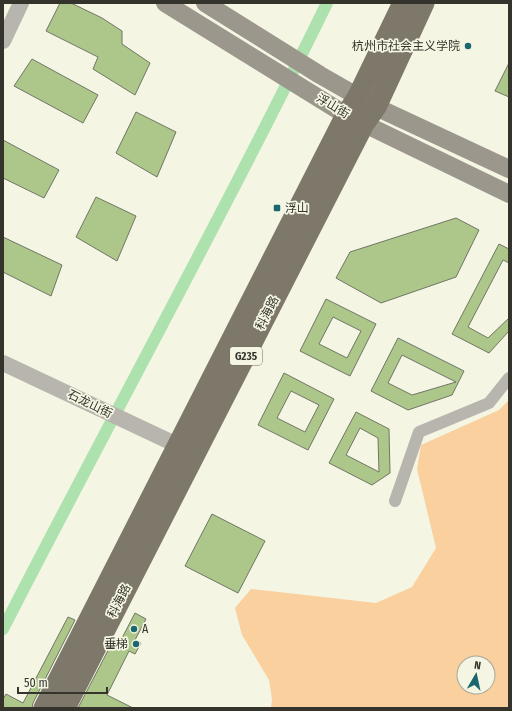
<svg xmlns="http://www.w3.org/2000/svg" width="512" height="711" viewBox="0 0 512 711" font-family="'Fira Sans Condensed','Noto Sans SC',sans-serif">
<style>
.green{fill:#fad09f;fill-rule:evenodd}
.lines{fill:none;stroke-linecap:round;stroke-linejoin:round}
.canal{stroke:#ade1ae;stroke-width:12}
.building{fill:#adc78a;stroke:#6f7666;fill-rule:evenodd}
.minor{stroke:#b8b5ae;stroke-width:12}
.tertiary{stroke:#b8b5ae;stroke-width:16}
.secondary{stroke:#9c978c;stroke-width:18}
.trunk{stroke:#7e786a;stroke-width:21}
.poi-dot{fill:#1a686d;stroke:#f4f5e2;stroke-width:1.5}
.labels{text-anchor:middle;stroke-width:3.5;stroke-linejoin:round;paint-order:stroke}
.shield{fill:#f4f5e2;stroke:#6e6e63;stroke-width:1}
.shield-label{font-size:11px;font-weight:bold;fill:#34342d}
.poi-label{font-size:12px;fill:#34342d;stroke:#f4f5e2;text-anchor:end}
.street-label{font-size:12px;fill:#34342d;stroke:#f4f5e2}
</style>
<rect width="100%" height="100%" fill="#f4f5e2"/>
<!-- green -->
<path class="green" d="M 509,400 L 509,708 L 271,708 L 272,699 L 269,680 L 242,635 L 235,608 L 251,589 L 376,603 L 412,587 L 436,548 L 417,469 L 421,445 L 499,410 ZM 464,663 L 488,663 L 488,687 L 464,687 Z"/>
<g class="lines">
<!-- canal -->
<path class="canal" d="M 3,629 C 110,420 224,214 327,3"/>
</g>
<!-- building -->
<g class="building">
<path d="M 60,3 L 71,3 L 102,18 L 122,31 L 122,44 L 150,63 L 135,95 L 93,69 L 98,57 L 46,31 Z"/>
<path d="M 32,59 L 98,95 L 83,123 L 14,86 Z"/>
<path d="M 509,63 L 509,97 L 495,91 Z"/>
<path d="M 136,112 L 176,132 L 157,177 L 116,153 Z"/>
<path d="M 3,140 L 59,170 L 44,198 L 3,178 Z"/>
<path d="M 96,197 L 136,216 L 117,261 L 76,237 Z"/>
<path d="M 456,218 L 479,230 L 456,277 L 381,303 L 336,278 L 350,252 Z"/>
<path d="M 3,237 L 62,265 L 51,296 L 3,272 Z"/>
<path d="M 499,244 L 509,249 L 509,263 L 503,260 L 468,327 L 488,338 L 509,318 L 509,331 L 489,353 L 452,334 Z"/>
<path d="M 326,299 L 376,324 L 350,376 L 300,351 ZM 333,317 L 361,331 L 347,358 L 319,344 Z"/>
<path d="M 398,338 L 464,371 L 452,395 L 408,410 L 371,391 ZM 402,355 L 456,382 L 412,395 L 388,383 Z"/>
<path d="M 284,373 L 334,399 L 308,450 L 258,425 ZM 291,391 L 319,405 L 305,432 L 277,418 Z"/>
<path d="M 356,412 L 389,429 L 390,473 L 372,485 L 329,463 ZM 360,428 L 378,438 L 379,472 L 346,455 Z"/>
<path d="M 212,514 L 265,541 L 238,593 L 185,566 Z"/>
<path d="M 135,613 L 146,619 L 135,640 L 141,643 L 135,654 L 129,651 L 107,695 L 133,708 L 78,708 L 114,639 L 120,642 Z"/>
<path d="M 68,617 L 75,620 L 33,703 L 32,708 L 3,708 L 3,699 L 6,694 L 23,703 Z"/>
</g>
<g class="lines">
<!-- minor -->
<path class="minor" d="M 395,501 L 419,432 L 489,403 L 509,378"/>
<!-- tertiary -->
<g class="tertiary">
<path d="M 3,41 L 21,3"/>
<path d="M 3,363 L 177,445"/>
</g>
<!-- secondary -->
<g class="secondary">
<path d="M 165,3 L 346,115 L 509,194"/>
<path d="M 205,3 L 320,75 L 376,107 L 509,169"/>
</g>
<!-- trunk -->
<g class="trunk">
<path d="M 44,708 L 346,115 L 358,96 L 403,3"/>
<path d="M 65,708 L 364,124 L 376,107 L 424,3"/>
</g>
</g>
<!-- markers -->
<g class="poi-dot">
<circle cx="468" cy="46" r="4"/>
<rect x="273" y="204" width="8" height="8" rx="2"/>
<circle cx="134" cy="629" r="4"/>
<circle cx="136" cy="644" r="4"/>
</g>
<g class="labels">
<!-- shield labels -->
<rect class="shield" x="230" y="347" width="32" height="18" rx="3"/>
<g class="shield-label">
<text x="246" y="360">G235</text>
</g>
<!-- poi labels -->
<g class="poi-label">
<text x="460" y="50">杭州市社会主义学院</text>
<text x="285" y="212" text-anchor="start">浮山</text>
<text x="142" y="633" text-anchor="start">A</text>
<text x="128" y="648">垂梯</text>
</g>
<!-- street labels -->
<g class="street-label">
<text transform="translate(333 106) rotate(31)" y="4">浮山街</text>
<text transform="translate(267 313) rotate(-63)" y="4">科海路</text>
<text transform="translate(90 404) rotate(26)" y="4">石龙山街</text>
<text transform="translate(119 601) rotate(-63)" y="4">科海路</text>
</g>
</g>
<!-- border -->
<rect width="512" height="711" fill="none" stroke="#34342d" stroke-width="8"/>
<!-- north arrow -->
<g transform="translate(476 675) rotate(9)"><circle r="19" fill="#f4f5e2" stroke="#a7a89a"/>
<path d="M0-3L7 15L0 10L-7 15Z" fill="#1a686d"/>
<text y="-6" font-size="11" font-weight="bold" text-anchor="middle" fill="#34342d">N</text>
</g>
<!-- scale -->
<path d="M18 687v6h89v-6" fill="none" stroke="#34342d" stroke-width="2"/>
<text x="24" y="687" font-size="12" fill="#34342d" stroke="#f4f5e2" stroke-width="3" paint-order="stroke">50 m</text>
</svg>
